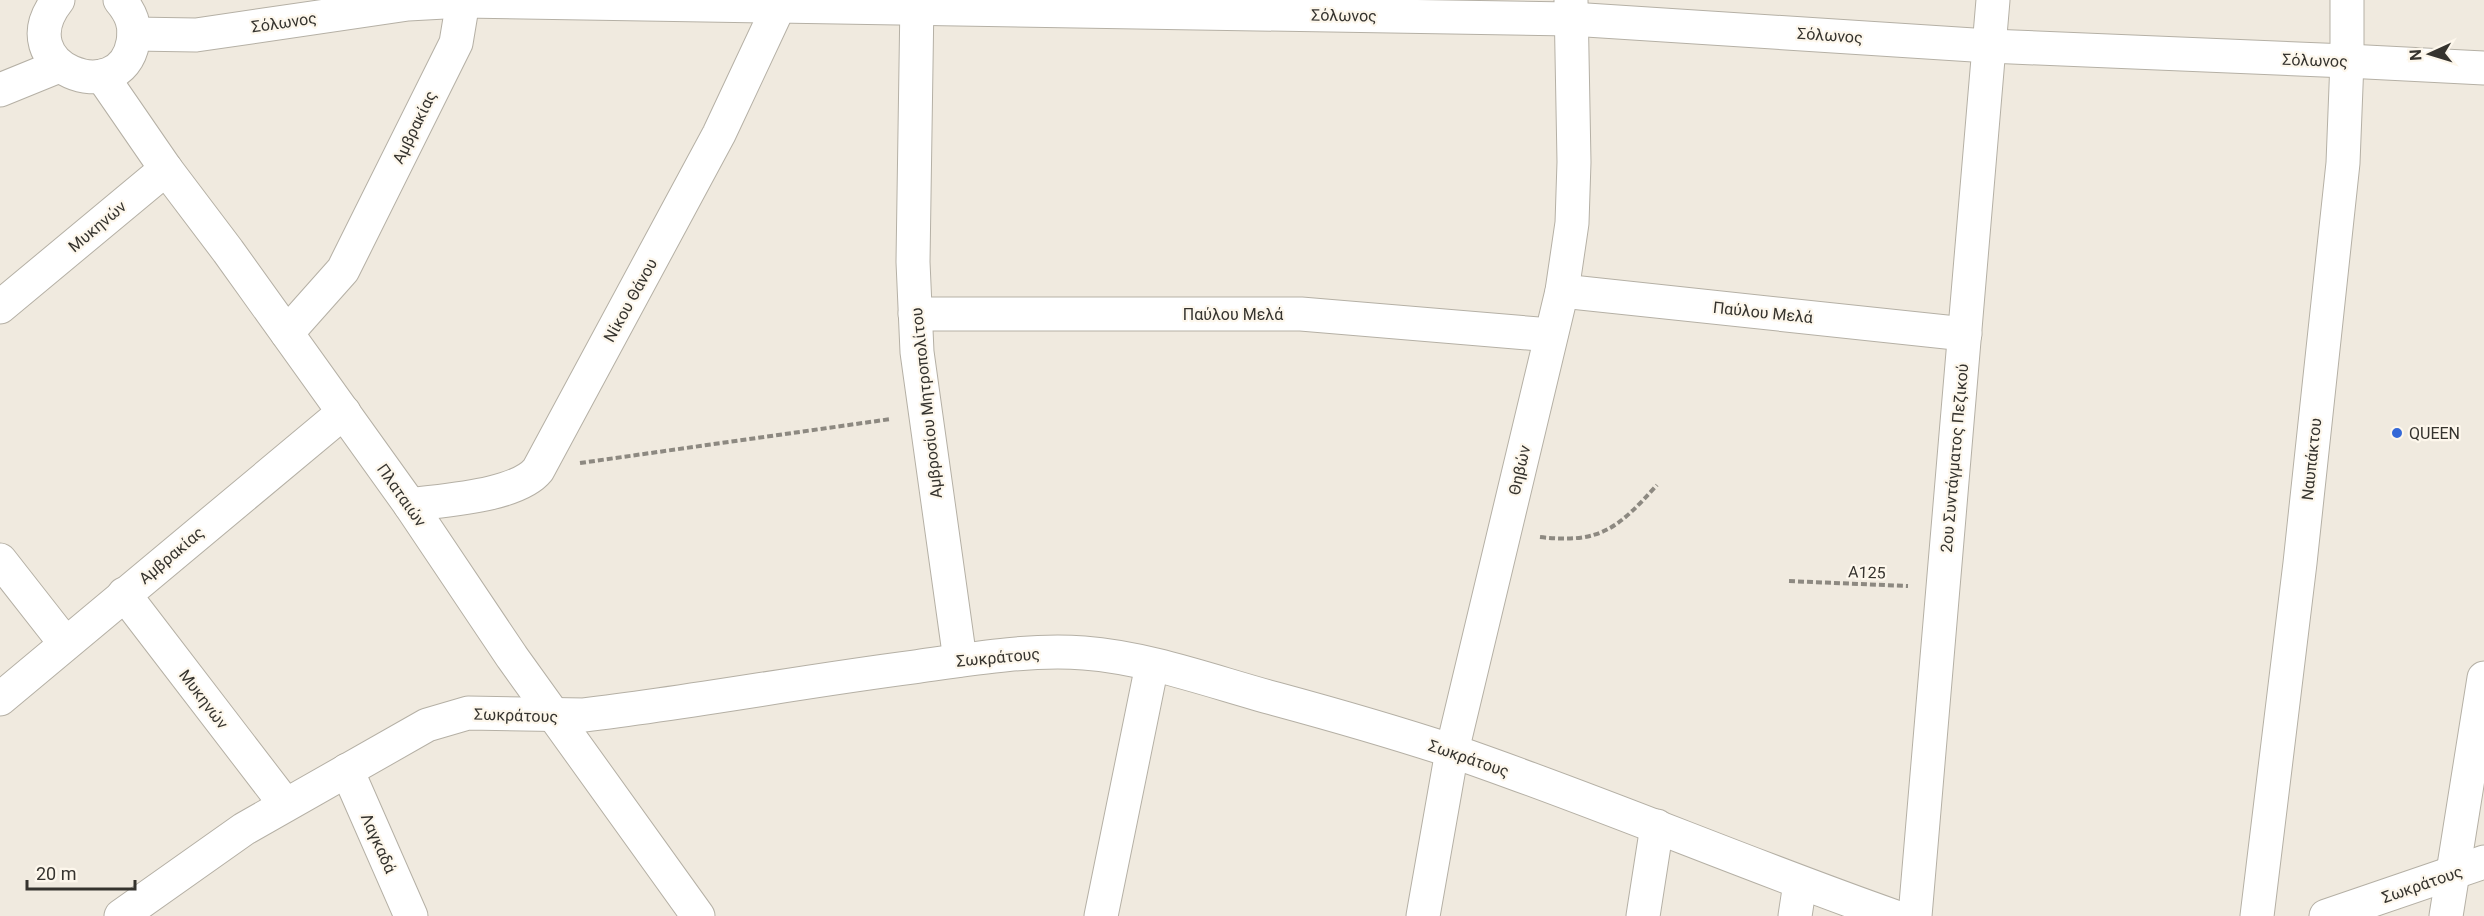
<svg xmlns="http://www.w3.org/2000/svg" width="2484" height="916" viewBox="0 0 2484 916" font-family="Roboto,sans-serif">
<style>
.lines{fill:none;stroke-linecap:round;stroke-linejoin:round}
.street-casing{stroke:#b5b0a5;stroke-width:35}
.secondary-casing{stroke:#b5b0a5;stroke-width:35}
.path{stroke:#8d8981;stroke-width:4;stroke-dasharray:6 3;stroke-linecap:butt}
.street{stroke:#fff;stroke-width:33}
.secondary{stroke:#fff;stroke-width:33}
.poi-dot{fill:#3468d7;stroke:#fdf7ec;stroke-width:2}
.labels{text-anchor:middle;stroke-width:4.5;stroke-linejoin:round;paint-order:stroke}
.street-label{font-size:16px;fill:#35332e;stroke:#fdf7ec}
.poi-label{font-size:16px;fill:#35332e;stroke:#fdf7ec;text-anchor:start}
</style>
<rect width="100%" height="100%" fill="#f0eadf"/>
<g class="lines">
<defs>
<g id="street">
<path d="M 917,0 L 913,262 L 917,352 L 960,660"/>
<path d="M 2347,61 L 2484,68"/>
<path d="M 0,90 L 59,66"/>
<path d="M 1562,291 L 1965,334"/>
<path d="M 0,307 L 166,169"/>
<path d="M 915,314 L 1301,314 L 1551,335"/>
<path d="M 287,333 L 343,270 L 456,43 L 463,1"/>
<path d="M 410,505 C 444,500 517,496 538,470 L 719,134 L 779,6"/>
<path d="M 0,560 L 65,643"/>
<path d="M 124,594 L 285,804"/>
<path d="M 0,699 L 344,412"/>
<path d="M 347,770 L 411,916"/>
<path d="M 121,916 L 244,829 L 427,725 L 468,713 L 584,715 C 694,702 804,681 914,667 C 970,659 1028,649 1084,653 C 1149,658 1213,682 1276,699 C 1335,715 1394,732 1452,751 C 1601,802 1745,864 1893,916"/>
<path d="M 1101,916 L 1152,665"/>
<path d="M 1423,916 L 1452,751 L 1562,291 L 1572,223 L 1574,162 L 1571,0"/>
<path d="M 1643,916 L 1657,826"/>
<path d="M 1795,916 L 1800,883"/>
<path d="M 1915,916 L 1993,0"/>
<path d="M 2326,916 L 2484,862"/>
<path d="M 2446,916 L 2484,678"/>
</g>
<g id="secondary">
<path d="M 58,0 C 5,67 121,111 133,42 C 136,25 131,13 120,0"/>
<path d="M 134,34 L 196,35 L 408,4 L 463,1 L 1571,19 L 1989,46 L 2347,61"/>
<path d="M 102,76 L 166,169 L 228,251 L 410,505 L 512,657 L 698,916"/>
<path d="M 2257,916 L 2300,563 L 2343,163 L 2347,61 L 2347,0"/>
</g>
</defs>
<!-- street casing -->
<use href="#street" class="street-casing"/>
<!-- secondary casing -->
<use href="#secondary" class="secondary-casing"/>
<!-- path -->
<g class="path">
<path d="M 580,463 L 891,419"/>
<path d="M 1540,537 C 1601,544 1618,528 1657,485"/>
<path d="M 1789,581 L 1908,586"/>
</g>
<!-- street -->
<use href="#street" class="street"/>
<!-- secondary -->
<use href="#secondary" class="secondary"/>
</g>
<!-- markers -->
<circle class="poi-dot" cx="2397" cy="433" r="6"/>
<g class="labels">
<!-- street labels -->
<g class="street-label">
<text transform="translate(1344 15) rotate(1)" y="6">Σόλωνος</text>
<text transform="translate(284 22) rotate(-8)" y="6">Σόλωνος</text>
<text transform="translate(1830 35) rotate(4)" y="6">Σόλωνος</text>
<text transform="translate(2315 60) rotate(2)" y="6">Σόλωνος</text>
<text transform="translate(414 127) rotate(-64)" y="6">Αμβρακίας</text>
<text transform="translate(97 226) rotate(-40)" y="6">Μυκηνών</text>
<text transform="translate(630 300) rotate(-61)" y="6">Νίκου Θάνου</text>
<text transform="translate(1763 312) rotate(6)" y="6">Παύλου Μελά</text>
<text x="1233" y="320">Παύλου Μελά</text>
<text transform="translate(926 403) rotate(-96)" y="6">Αμβροσίου Μητροπολίτου</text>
<text transform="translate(1954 458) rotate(-85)" y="6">2ου Συντάγματος Πεζικού</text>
<text transform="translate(2311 459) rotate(-84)" y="6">Ναυπάκτου</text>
<text transform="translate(1519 470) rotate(-77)" y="6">Θηβών</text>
<text transform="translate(402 495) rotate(55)" y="6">Πλαταιών</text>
<text transform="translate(171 555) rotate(-40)" y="6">Αμβρακίας</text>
<text transform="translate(1867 572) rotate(2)" y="6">Α125</text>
<text transform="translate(998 657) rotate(-5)" y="6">Σωκράτους</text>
<text transform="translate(204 699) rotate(53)" y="6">Μυκηνών</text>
<text transform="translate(516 715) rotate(2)" y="6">Σωκράτους</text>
<text transform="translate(1469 758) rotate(19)" y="6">Σωκράτους</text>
<text transform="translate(379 843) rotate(66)" y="6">Λαγκαδά</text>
<text transform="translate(2422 884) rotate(-19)" y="6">Σωκράτους</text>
</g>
<!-- poi labels -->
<g class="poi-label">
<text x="2409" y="439">QUEEN</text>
</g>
</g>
<!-- north arrow -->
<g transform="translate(2430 54) rotate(266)" stroke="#fdf7ec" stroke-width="4.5" paint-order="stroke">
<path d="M0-4.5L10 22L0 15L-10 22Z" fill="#35332e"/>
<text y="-9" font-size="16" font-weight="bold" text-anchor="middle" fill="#35332e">N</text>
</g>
<!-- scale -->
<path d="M27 880v9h108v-9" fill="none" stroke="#35332e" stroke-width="3"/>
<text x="36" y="880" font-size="18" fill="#35332e" stroke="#fdf7ec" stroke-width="4.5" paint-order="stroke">20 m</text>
</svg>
